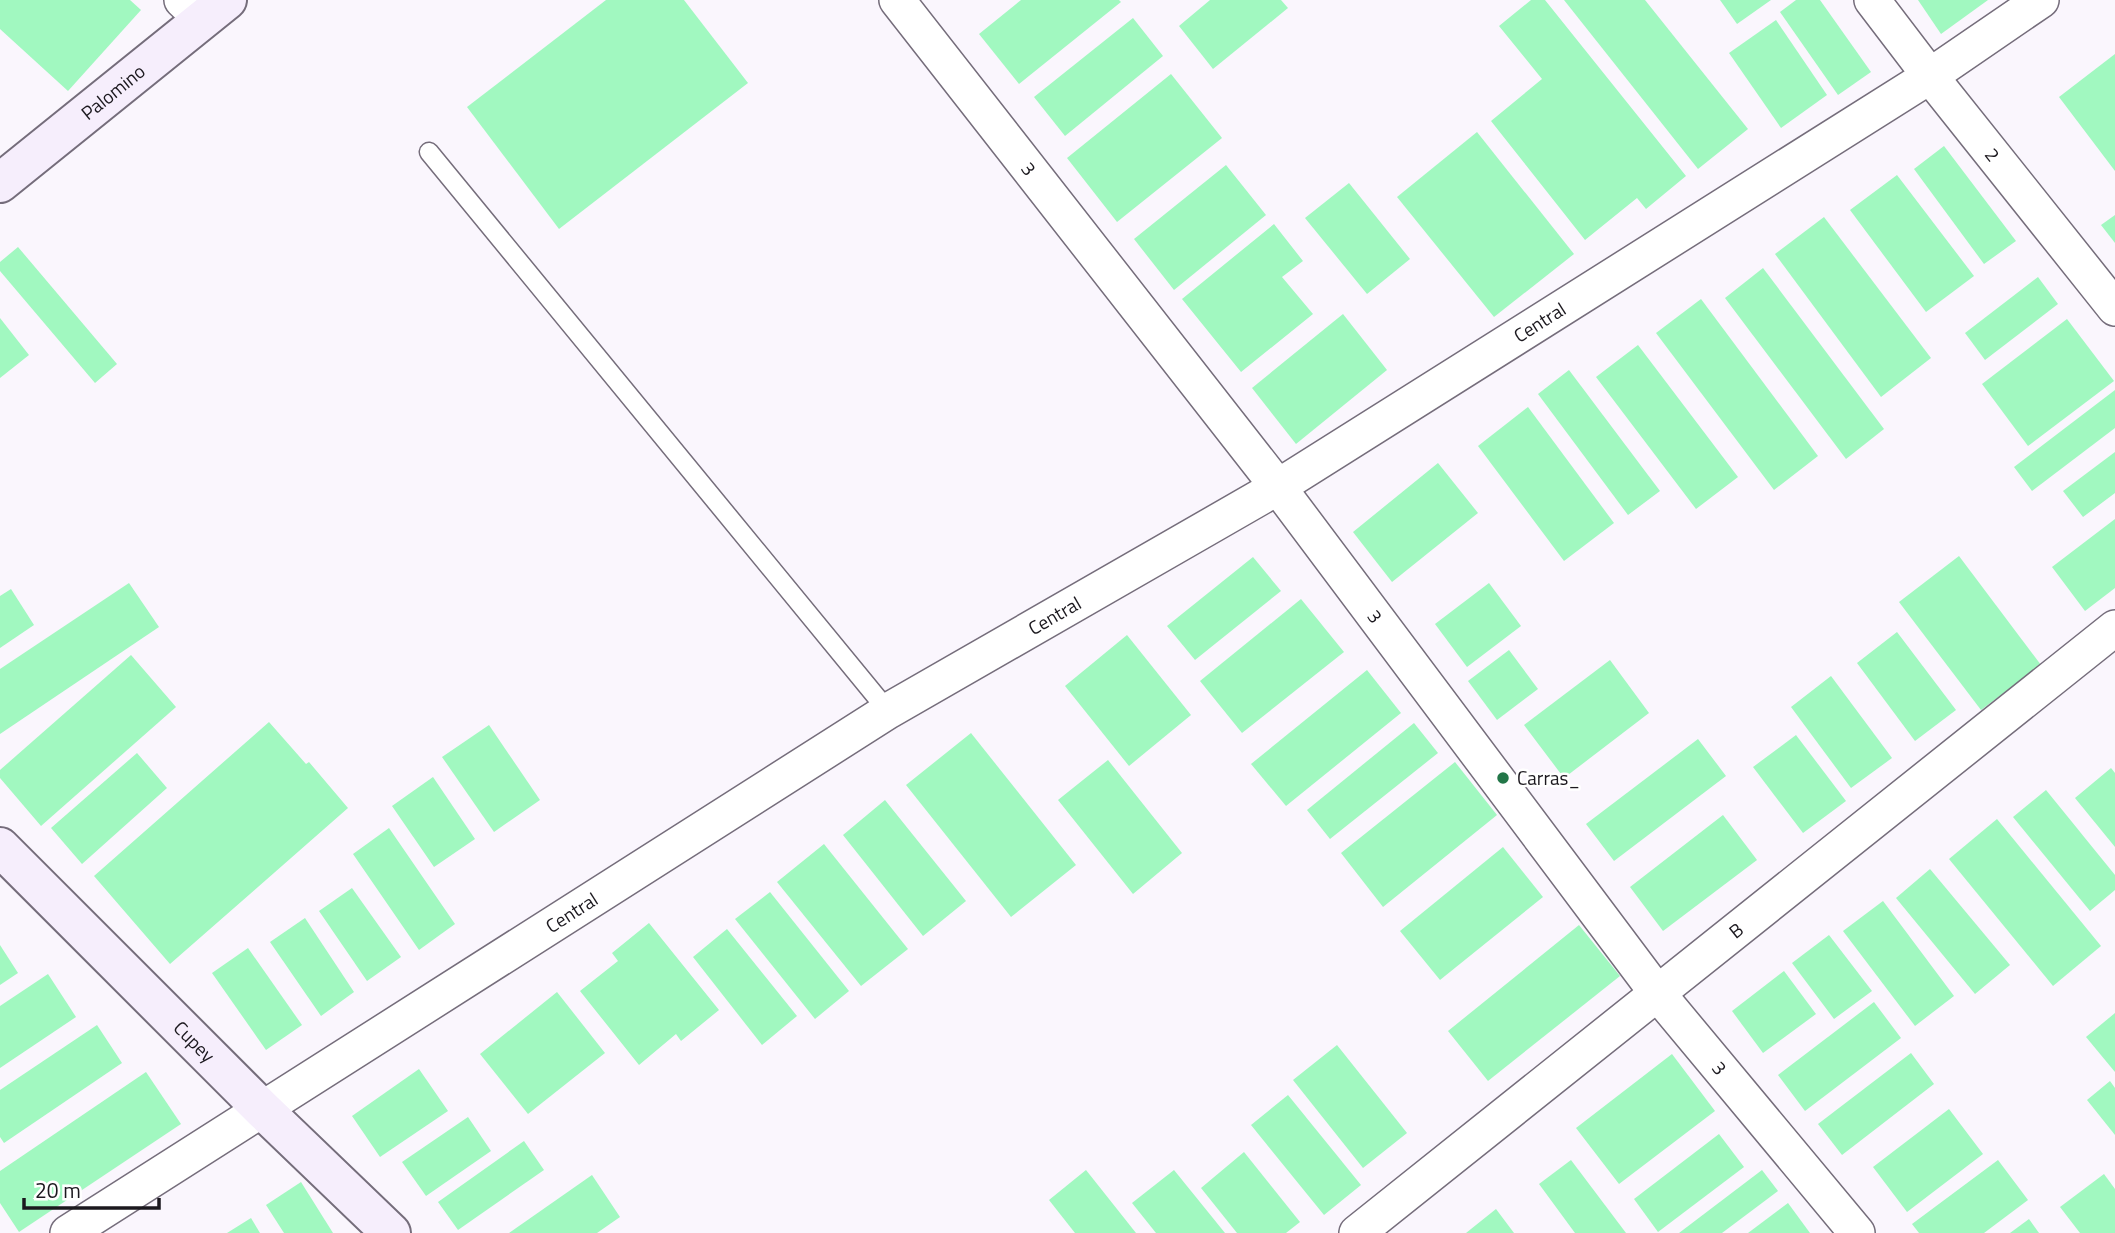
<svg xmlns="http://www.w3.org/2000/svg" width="2115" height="1233" viewBox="0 0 2115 1233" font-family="'Titillium Web',sans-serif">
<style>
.building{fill:#a1f8c0}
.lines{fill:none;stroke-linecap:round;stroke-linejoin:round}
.lane-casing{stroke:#756d7b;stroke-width:21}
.street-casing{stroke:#756d7b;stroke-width:38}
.secondary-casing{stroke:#756d7b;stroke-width:42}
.lane{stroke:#fff;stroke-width:18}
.street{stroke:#fff;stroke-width:35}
.secondary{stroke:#f6eefc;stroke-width:38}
.poi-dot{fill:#227648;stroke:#fff;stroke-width:2.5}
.labels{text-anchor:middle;stroke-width:5;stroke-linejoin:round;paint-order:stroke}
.street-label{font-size:19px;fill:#1b181e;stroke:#fff}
.poi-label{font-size:19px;fill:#1b181e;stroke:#fff;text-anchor:start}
</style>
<rect width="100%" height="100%" fill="#faf6fd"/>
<!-- building -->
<g class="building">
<path d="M 0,0 L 130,0 L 141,10 L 68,91 L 0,29 Z"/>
<path d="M 606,0 L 684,0 L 748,83 L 559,229 L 467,107 Z"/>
<path d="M 1021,0 L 1119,0 L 1121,2 L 1019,84 L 979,34 Z"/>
<path d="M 1210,0 L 1281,0 L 1288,8 L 1213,69 L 1179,26 Z"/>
<path d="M 1531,0 L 1545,0 L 1686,176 L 1646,209 L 1637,198 L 1585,240 L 1491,121 L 1542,79 L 1499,26 Z"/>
<path d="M 1564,0 L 1645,0 L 1748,129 L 1698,169 Z"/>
<path d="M 1720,0 L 1771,0 L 1737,24 Z"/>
<path d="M 1796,0 L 1820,0 L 1871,72 L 1838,95 L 1780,12 Z"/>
<path d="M 1918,0 L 1988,0 L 1941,34 Z"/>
<path d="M 1133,18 L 1163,56 L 1065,136 L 1034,97 Z"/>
<path d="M 1776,20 L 1827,95 L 1781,128 L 1729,53 Z"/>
<path d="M 2115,54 L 2115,171 L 2059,97 Z"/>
<path d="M 1171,74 L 1222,138 L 1117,222 L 1067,158 Z"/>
<path d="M 1477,132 L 1574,254 L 1494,317 L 1397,197 Z"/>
<path d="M 1944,146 L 2016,241 L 1984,264 L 1914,169 Z"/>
<path d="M 1226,165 L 1266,215 L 1174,290 L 1134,239 Z"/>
<path d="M 1897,175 L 1974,276 L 1926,312 L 1850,210 Z"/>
<path d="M 1349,183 L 1410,259 L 1367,294 L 1305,218 Z"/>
<path d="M 2115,215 L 2115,243 L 2101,225 Z"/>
<path d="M 1824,217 L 1931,358 L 1881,397 L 1775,254 Z"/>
<path d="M 1274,224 L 1303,261 L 1282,277 L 1313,314 L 1241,372 L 1182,299 Z"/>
<path d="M 18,247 L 117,364 L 95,383 L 0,271 L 0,262 Z"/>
<path d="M 1763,268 L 1884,429 L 1846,459 L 1725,298 Z"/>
<path d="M 2038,277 L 2058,304 L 1985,360 L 1965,333 Z"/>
<path d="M 1701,299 L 1818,456 L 1774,490 L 1656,333 Z"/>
<path d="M 1343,314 L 1387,370 L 1296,444 L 1252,388 Z"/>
<path d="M 0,318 L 29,355 L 0,378 Z"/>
<path d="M 2067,319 L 2114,381 L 2028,446 L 1982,384 Z"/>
<path d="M 1638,345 L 1738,477 L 1696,509 L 1596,377 Z"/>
<path d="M 1569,370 L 1660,491 L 1628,515 L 1538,394 Z"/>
<path d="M 2115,390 L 2115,428 L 2032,491 L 2014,467 Z"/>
<path d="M 1528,407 L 1614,523 L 1564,561 L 1478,446 Z"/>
<path d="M 2115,452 L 2115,493 L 2083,517 L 2063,491 Z"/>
<path d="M 1438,463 L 1478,513 L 1392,582 L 1353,532 Z"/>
<path d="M 2115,519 L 2115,588 L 2085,611 L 2052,567 Z"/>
<path d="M 1959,556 L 2041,665 L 1981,710 L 1899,602 Z"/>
<path d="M 1253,557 L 1281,591 L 1195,660 L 1167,626 Z"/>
<path d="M 129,583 L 159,627 L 0,734 L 0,669 Z"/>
<path d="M 1489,583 L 1521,626 L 1467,667 L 1435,624 Z"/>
<path d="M 11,589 L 34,625 L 0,648 L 0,596 Z"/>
<path d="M 1301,599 L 1344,652 L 1242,733 L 1200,681 Z"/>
<path d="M 1897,632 L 1956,710 L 1915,741 L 1857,663 Z"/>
<path d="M 1127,635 L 1191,715 L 1129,766 L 1065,686 Z"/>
<path d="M 1509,650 L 1538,689 L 1497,720 L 1468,681 Z"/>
<path d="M 131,655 L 176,707 L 41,826 L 0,778 L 0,770 Z"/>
<path d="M 1610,660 L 1649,713 L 1564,778 L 1524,725 Z"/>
<path d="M 1367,670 L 1401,713 L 1286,806 L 1251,764 Z"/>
<path d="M 1831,676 L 1892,758 L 1851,788 L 1791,707 Z"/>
<path d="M 269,722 L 306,764 L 309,762 L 348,808 L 170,964 L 94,876 Z"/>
<path d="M 1414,723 L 1438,753 L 1330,839 L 1307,810 Z"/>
<path d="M 489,725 L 540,800 L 494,832 L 442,757 Z"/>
<path d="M 971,733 L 1076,865 L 1011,917 L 906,785 Z"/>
<path d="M 1796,735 L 1846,801 L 1803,833 L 1753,767 Z"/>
<path d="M 1698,739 L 1726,776 L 1614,861 L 1586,824 Z"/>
<path d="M 137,753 L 167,788 L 82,864 L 51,828 Z"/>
<path d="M 1108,760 L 1182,853 L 1133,894 L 1058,800 Z"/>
<path d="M 1455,762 L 1497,815 L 1383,907 L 1341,853 Z"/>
<path d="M 2111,768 L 2115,773 L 2115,847 L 2075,798 Z"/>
<path d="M 433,777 L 475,839 L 434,867 L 392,806 Z"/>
<path d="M 2046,790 L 2115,875 L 2115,890 L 2090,911 L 2013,817 Z"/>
<path d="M 885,800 L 966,901 L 923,936 L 843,835 Z"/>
<path d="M 1723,815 L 1757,860 L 1663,931 L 1630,887 Z"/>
<path d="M 1997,819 L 2101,946 L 2053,986 L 1949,859 Z"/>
<path d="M 389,828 L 455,924 L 419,950 L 353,854 Z"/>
<path d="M 824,844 L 908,949 L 861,986 L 777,882 Z"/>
<path d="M 1503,847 L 1543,897 L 1440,980 L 1400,931 Z"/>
<path d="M 1930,869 L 2010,965 L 1975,994 L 1896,898 Z"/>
<path d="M 352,888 L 401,957 L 367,981 L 319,911 Z"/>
<path d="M 770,892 L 849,991 L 815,1019 L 735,919 Z"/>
<path d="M 1883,901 L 1954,996 L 1915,1026 L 1843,931 Z"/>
<path d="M 305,918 L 354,992 L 321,1016 L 270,942 Z"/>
<path d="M 649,923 L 719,1010 L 681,1041 L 676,1034 L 639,1065 L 580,991 L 618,961 L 612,953 Z"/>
<path d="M 1579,925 L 1620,976 L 1488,1081 L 1448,1031 Z"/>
<path d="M 727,929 L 797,1016 L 762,1045 L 693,957 Z"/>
<path d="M 1829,935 L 1872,991 L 1834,1019 L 1792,963 Z"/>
<path d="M 0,945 L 18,973 L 0,985 Z"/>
<path d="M 248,948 L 302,1025 L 266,1050 L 212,973 Z"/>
<path d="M 1784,971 L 1816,1014 L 1763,1053 L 1732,1011 Z"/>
<path d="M 48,974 L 76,1017 L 0,1068 L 0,1006 Z"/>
<path d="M 557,992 L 605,1053 L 528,1114 L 480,1054 Z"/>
<path d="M 1874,1002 L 1901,1038 L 1805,1111 L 1778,1075 Z"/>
<path d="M 2115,1013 L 2115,1072 L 2086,1037 Z"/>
<path d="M 97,1025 L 122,1063 L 4,1143 L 0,1137 L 0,1090 Z"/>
<path d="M 1337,1045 L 1407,1133 L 1363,1168 L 1293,1080 Z"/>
<path d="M 1911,1053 L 1934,1084 L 1842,1155 L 1818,1124 Z"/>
<path d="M 1672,1054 L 1715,1111 L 1619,1184 L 1576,1128 Z"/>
<path d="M 419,1069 L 448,1111 L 380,1157 L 352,1116 Z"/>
<path d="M 146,1072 L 181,1124 L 19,1232 L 0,1203 L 0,1171 Z"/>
<path d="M 2110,1081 L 2115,1088 L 2115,1135 L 2087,1100 Z"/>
<path d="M 1288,1095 L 1361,1185 L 1324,1215 L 1251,1125 Z"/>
<path d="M 1949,1109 L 1983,1154 L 1907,1212 L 1873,1167 Z"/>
<path d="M 468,1117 L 491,1151 L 426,1196 L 402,1162 Z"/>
<path d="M 1719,1134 L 1744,1167 L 1658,1232 L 1634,1199 Z"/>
<path d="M 524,1141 L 544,1170 L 458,1230 L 438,1202 Z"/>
<path d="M 1244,1152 L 1300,1222 L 1286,1233 L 1237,1233 L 1201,1188 Z"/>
<path d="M 1571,1160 L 1626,1233 L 1575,1233 L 1539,1184 Z"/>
<path d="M 1998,1160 L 2028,1200 L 1984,1233 L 1919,1233 L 1912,1224 Z"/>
<path d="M 1086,1170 L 1136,1233 L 1075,1233 L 1049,1200 Z"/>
<path d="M 1174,1170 L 1225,1233 L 1156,1233 L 1132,1203 Z"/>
<path d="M 1762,1170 L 1778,1191 L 1722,1233 L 1679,1233 Z"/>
<path d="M 2104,1174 L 2115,1189 L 2115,1233 L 2080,1233 L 2060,1207 Z"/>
<path d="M 592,1175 L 620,1217 L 597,1233 L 509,1233 Z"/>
<path d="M 301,1182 L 333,1233 L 284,1233 L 266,1205 Z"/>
<path d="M 1788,1203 L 1810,1233 L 1748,1233 Z"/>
<path d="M 1496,1209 L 1514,1233 L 1466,1233 Z"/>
<path d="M 251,1218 L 260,1233 L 227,1233 Z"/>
<path d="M 2029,1219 L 2039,1233 L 2010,1233 Z"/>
</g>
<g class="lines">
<defs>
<path id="lane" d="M 429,152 L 888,711"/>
<g id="street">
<path d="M 182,0 L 203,20"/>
<path id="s1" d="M 897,0 L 1278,487 L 1658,994 L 1857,1233"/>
<path id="s2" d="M 1872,0 L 1930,76 L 2115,308"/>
<path id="s3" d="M 68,1233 L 888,711 L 1278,487 L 1930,76 L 2041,0"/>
<path id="s4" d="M 1357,1233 L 2115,628"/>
</g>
<g id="secondary">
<path id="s5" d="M 0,183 L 227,0"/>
<path id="s6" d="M 0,847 L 263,1110 L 391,1233"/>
</g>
</defs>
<!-- lane casing -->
<use href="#lane" class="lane-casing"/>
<!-- street casing -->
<use href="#street" class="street-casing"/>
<!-- secondary casing -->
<use href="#secondary" class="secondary-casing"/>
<!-- lane -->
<use href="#lane" class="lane"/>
<!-- street -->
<use href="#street" class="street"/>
<!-- secondary -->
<use href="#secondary" class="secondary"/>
</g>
<!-- markers -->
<circle class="poi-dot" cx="1503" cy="778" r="7"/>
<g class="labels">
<!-- street labels -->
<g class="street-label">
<text dy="7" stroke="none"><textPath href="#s5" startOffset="145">Palomino</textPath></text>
<text dy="7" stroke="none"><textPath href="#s2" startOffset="196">2</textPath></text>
<text dy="7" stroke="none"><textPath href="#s1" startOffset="214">3</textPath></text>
<text dy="7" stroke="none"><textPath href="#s3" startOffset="1731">Central</textPath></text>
<text dy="7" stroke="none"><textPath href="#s3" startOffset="1164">Central</textPath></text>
<text dy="7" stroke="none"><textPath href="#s1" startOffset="780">3</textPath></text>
<text dy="7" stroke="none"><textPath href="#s3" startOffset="597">Central</textPath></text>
<text dy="7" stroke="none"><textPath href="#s4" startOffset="485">B</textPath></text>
<text dy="7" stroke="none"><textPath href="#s6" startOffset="275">Cupey</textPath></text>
<text dy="7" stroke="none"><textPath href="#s1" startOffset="1348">3</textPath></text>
</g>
<!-- poi labels -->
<g class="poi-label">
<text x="1517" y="785">Carras_</text>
</g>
</g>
<!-- scale -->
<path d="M24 1198v10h135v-10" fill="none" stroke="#1b181e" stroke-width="3.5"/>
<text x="35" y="1198" font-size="21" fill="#1b181e" stroke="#ffffff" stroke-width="5" paint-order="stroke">20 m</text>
</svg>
